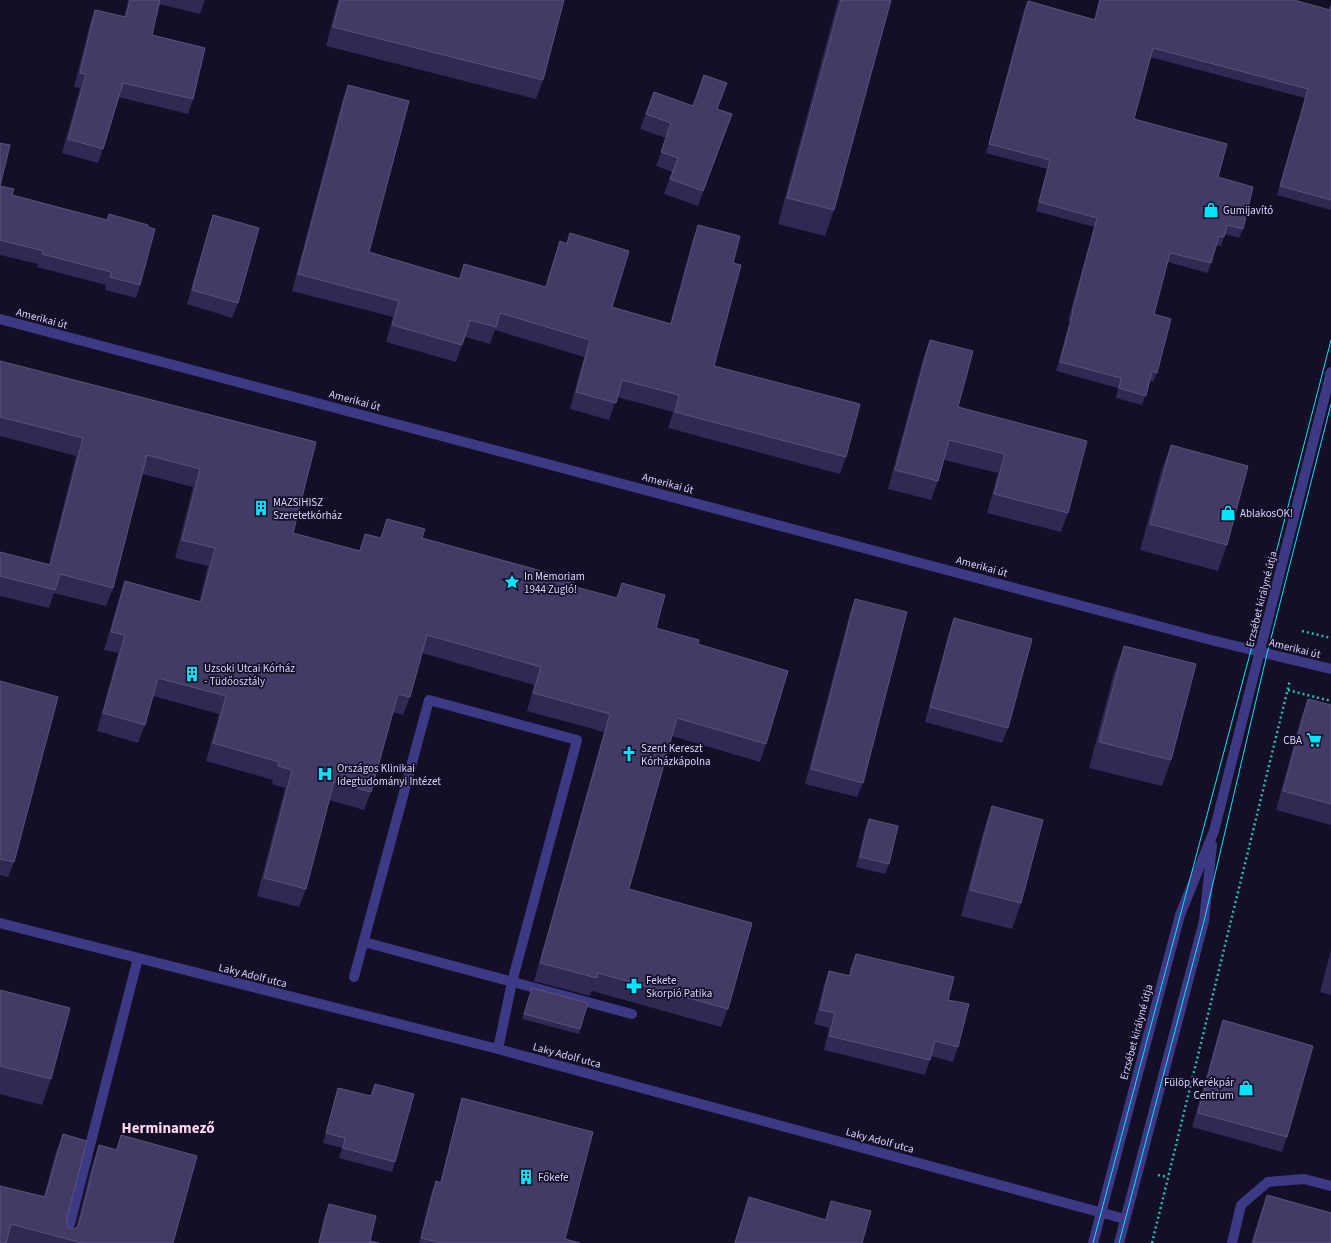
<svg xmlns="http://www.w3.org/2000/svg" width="1331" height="1243" viewBox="0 0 1331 1243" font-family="'Source Sans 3',sans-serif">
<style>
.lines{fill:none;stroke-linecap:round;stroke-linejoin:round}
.path{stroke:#2fb8b0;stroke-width:2.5;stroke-dasharray:2 3;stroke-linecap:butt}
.minor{stroke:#3d3a85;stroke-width:10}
.tram{stroke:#00e5ff;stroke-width:1}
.wall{fill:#312854}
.building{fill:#433a66;stroke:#5a527e}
.labels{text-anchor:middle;stroke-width:3.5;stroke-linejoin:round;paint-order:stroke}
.poi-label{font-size:11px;fill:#d9d4ff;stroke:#130f26;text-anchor:start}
.street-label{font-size:11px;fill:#d9d4ff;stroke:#130f26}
.district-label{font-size:15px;font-weight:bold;fill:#ffd6f0;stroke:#130f26}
</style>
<rect width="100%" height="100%" fill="#130f26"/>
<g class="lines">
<!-- path -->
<g class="path">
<path d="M 1302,631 L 1331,638"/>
<path d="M 1288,690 L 1331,701"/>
<path d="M 1158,1175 L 1167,1177"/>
<path d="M 1152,1243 L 1290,680"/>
</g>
<!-- minor -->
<g class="minor">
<path d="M 0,319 L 1211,640 L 1331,669"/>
<path d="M 0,923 L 498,1049 L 1125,1219"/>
<path d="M 364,942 L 632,1014"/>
<path d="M 354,977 L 429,700 L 577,740 L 512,982 L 498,1049"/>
<path d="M 65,1243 L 138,958"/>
<path d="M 1093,1243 L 1180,915 L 1214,831 L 1331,372"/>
<path d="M 1119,1243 L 1204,921 L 1212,845"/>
<path d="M 1232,1243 L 1241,1205 L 1268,1182 L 1304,1179 L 1331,1186"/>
</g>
<!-- tram -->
<g class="tram">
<path d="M 1093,1243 L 1251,650 L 1331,340"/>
<path d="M 1119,1243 L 1204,921 L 1267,654 L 1331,404"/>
</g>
</g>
<!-- wall -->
<g class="wall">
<path d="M 128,0 L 205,0 L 200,14 L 159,4 L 152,35 L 193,99 L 188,114 L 118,97 L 103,149 L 98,163 L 62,153 L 80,88 L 74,87 L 90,24 L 95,10 L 124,17 Z"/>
<path d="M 338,0 L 564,0 L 543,80 L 536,99 L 326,46 Z"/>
<path d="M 838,0 L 891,0 L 834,210 L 825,236 L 778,224 Z"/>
<path d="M 1099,0 L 1294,0 L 1329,10 L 1331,4 L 1331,210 L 1277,195 L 1305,98 L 1150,57 L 1134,119 L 1218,177 L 1243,229 L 1239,238 L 1225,234 L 1221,246 L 1216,245 L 1211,263 L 1208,273 L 1167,262 L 1154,314 L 1157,373 L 1153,382 L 1150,381 L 1142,405 L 1116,398 L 1118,388 L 1056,371 L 1070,321 L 1068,321 L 1094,227 L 1036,211 L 1047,169 L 986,153 L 1024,10 L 1028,1 L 1094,19 Z"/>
<path d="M 348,85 L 369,252 L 459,278 L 464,264 L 545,287 L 554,258 L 560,241 L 566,243 L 570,233 L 612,307 L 670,324 L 692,242 L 698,225 L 733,263 L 714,366 L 846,457 L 840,474 L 668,428 L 673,412 L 617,397 L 609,420 L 570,409 L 584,357 L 495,330 L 490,344 L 465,337 L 456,362 L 386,342 L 393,317 L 292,291 L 342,102 Z"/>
<path d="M 654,92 L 693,106 L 717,109 L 732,114 L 698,206 L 664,194 L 672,172 L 656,166 L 666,138 L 640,129 Z"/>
<path d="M 0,186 L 12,195 L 107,220 L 109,214 L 140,285 L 136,298 L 105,290 L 106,285 L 37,267 L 38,264 L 0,255 Z"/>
<path d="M 213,215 L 238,303 L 232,318 L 187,304 L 208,230 Z"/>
<path d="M 930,340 L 958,407 L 1068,513 L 1061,532 L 987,513 L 998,473 L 944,460 L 938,481 L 931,500 L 888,489 L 923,359 Z"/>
<path d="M 0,361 L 316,442 L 293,533 L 359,551 L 365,534 L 380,538 L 387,519 L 422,538 L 572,586 L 616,598 L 622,583 L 656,628 L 698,644 L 766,744 L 760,762 L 672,736 L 629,889 L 728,1009 L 721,1027 L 592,991 L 590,996 L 534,981 L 604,732 L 527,711 L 534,685 L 422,653 L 410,697 L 403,715 L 393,712 L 371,792 L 364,810 L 329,800 L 306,889 L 299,907 L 257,896 L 285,788 L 272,784 L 273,780 L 206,761 L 219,714 L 153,696 L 145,725 L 138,743 L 97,731 L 118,653 L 104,650 L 119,599 L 125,581 L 199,602 L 208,566 L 175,558 L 193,487 L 142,474 L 113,588 L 106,606 L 54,593 L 49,608 L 0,596 L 0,552 L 49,564 L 76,456 L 0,436 Z"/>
<path d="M 1171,445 L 1227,545 L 1218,571 L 1140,550 L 1161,472 Z"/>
<path d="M 855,599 L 863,783 L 857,797 L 805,784 L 850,613 Z"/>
<path d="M 954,618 L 1008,728 L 1002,743 L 925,722 L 949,633 Z"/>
<path d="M 1124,646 L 1171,760 L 1162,786 L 1089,768 L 1114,673 Z"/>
<path d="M 0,681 L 14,862 L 8,877 L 0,875 Z"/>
<path d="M 1308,699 L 1331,705 L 1331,825 L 1276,810 L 1301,718 Z"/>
<path d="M 992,806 L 1021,903 L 1012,929 L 961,916 L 983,833 Z"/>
<path d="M 869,819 L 889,864 L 885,874 L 856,867 L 865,829 Z"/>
<path d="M 1331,950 L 1331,995 L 1320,992 Z"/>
<path d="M 856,954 L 948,1000 L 958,1047 L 953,1062 L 931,1056 L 925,1075 L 824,1050 L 829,1028 L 814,1024 L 824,985 L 829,971 L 849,975 L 850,968 Z"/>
<path d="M 532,988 L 580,1029 L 579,1034 L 522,1019 Z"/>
<path d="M 0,990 L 51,1079 L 42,1105 L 0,1094 Z"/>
<path d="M 1223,1020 L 1287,1137 L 1282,1152 L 1192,1127 L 1218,1035 Z"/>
<path d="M 375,1084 L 395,1162 L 392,1172 L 339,1158 L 342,1148 L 323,1143 L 335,1098 L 338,1088 L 370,1096 Z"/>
<path d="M 462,1098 L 565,1239 L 580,1243 L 419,1243 L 432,1191 L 436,1181 L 440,1182 L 459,1108 Z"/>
<path d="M 63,1134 L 66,1221 L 68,1227 L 74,1229 L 76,1228 L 92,1165 L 99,1145 L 116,1149 L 121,1135 L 173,1243 L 0,1243 L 0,1186 L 44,1196 L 55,1155 Z"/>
<path d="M 1267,1195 L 1331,1243 L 1251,1243 L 1258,1221 Z"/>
<path d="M 749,1197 L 825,1220 L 831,1201 L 862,1243 L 734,1243 Z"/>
<path d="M 329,1204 L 370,1241 L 379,1243 L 318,1243 L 325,1214 Z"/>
</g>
<!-- building -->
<g class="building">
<path d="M 130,0 L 160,0 L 152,35 L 205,48 L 193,99 L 123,83 L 103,149 L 68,139 L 86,74 L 80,73 L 95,10 L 126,17 Z"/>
<path d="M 340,0 L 564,0 L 543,80 L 333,27 Z"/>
<path d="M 841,0 L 891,0 L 834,210 L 787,198 Z"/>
<path d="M 1100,0 L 1294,0 L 1330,10 L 1331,6 L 1331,200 L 1280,186 L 1308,89 L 1153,48 L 1134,119 L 1227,144 L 1218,177 L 1253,187 L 1243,229 L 1227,225 L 1224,237 L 1219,236 L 1211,263 L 1170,253 L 1154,314 L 1171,319 L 1157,373 L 1152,371 L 1146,396 L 1119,388 L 1121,378 L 1060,362 L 1073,312 L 1072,312 L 1097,218 L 1039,202 L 1050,160 L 989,144 L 1028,1 L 1095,20 Z"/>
<path d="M 704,75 L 727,83 L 717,109 L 732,114 L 703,191 L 670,179 L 678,158 L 661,152 L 671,123 L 646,114 L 654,92 L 693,106 Z"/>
<path d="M 348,85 L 409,101 L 369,252 L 460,279 L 464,264 L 546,287 L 560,241 L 567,244 L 570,233 L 629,251 L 612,307 L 671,324 L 698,225 L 740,236 L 733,263 L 741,265 L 714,366 L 860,404 L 846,457 L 675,412 L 679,395 L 622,380 L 616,403 L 576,392 L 590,340 L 500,313 L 496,327 L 470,320 L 462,345 L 392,325 L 399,301 L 298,274 Z"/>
<path d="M 0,143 L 10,145 L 0,186 Z"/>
<path d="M 0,186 L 14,189 L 12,195 L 107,220 L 109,214 L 148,225 L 148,227 L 155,229 L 140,285 L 110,277 L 111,272 L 42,254 L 43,251 L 0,240 Z"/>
<path d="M 213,215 L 259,228 L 238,303 L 192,290 Z"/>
<path d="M 930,340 L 973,351 L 958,407 L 1087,441 L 1068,513 L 994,494 L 1005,454 L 949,440 L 938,481 L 895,470 Z"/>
<path d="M 0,361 L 316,442 L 293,533 L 360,551 L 365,534 L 381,538 L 387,519 L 425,529 L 422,538 L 574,580 L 572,586 L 617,598 L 622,583 L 665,595 L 656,628 L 699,640 L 698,644 L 788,671 L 766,744 L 677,718 L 629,889 L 752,923 L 728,1009 L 598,973 L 597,978 L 540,963 L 610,714 L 533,693 L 541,667 L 427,635 L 410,697 L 398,694 L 371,792 L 334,782 L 306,889 L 264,878 L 292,770 L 278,766 L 279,762 L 213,743 L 226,696 L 158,678 L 145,725 L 103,713 L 125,635 L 111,632 L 125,581 L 201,602 L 215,548 L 182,540 L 200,469 L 147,455 L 113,588 L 60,574 L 55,590 L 0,576 L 0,552 L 50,565 L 83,438 L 0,417 Z"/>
<path d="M 1171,445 L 1248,466 L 1227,545 L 1150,524 Z"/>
<path d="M 855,599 L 907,612 L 863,783 L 811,769 Z"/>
<path d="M 954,618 L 1032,639 L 1008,728 L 930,707 Z"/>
<path d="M 1124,646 L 1196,664 L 1171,760 L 1099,742 Z"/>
<path d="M 0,681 L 58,697 L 14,862 L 0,859 Z"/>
<path d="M 1308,699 L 1331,705 L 1331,804 L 1283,791 Z"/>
<path d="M 992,806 L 1043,820 L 1021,903 L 970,890 Z"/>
<path d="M 869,819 L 898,826 L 889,864 L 860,857 Z"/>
<path d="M 856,954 L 954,977 L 948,1000 L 969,1004 L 958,1047 L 935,1041 L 930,1060 L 829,1036 L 835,1013 L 820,1010 L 829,971 L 850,976 Z"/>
<path d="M 532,988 L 588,1003 L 580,1029 L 524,1014 Z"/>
<path d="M 0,990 L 70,1008 L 51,1079 L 0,1066 Z"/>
<path d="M 1223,1020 L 1313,1046 L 1287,1137 L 1198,1113 Z"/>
<path d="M 375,1084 L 414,1094 L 395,1162 L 343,1148 L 345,1138 L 326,1133 L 338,1088 L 371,1096 Z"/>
<path d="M 462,1098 L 593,1132 L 565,1239 L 580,1243 L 441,1243 L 421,1238 L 436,1181 L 441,1183 Z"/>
<path d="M 63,1134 L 87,1141 L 66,1221 L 68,1227 L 74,1229 L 77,1227 L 79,1224 L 99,1145 L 117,1150 L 121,1135 L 197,1156 L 173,1243 L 82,1243 L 11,1224 L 6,1243 L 0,1243 L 0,1186 L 45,1197 Z"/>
<path d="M 1267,1195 L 1331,1213 L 1331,1243 L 1253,1243 Z"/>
<path d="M 749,1197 L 826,1220 L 831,1201 L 871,1211 L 862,1243 L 735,1243 Z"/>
<path d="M 329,1204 L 376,1216 L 370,1241 L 379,1243 L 319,1243 Z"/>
</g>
<!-- icons -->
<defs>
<symbol id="shop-bare" viewBox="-9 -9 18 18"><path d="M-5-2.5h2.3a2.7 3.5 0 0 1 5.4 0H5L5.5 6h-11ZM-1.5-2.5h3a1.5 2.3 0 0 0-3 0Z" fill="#00e5ff" stroke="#130f26" stroke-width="2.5" paint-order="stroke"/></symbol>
<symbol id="building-bare" viewBox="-9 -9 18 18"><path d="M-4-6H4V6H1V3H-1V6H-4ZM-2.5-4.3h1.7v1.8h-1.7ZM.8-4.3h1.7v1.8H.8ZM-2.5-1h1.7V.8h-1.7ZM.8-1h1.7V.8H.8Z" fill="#00e5ff" stroke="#130f26" stroke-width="2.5" paint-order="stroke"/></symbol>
<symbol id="sight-bare" viewBox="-9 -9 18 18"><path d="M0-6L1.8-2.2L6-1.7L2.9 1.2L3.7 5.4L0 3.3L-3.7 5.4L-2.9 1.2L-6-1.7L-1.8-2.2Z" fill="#00e5ff" stroke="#130f26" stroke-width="2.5" paint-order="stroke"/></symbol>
<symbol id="supermarket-bare" viewBox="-9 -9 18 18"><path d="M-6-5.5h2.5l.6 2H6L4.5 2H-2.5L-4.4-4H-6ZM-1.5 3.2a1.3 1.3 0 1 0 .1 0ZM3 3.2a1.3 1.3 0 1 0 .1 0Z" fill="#00e5ff" stroke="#130f26" stroke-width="2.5" paint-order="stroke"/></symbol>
<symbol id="church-bare" viewBox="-9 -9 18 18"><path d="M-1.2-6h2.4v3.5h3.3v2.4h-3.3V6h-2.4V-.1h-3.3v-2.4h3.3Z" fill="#00e5ff" stroke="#130f26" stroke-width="2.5" paint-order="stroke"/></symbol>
<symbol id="hospital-bare" viewBox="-9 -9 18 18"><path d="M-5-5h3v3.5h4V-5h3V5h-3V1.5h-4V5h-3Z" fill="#00e5ff" stroke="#130f26" stroke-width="2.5" paint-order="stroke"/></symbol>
<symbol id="pharmacy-bare" viewBox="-9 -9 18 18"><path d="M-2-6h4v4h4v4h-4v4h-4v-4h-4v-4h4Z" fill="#00e5ff" stroke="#130f26" stroke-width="2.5" paint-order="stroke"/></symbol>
</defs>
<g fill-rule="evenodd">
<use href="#shop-bare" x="1200" y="199" width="22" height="22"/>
<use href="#building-bare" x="250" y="497" width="22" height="22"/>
<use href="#shop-bare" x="1217" y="502" width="22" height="22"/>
<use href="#sight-bare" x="501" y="571" width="22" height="22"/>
<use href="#building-bare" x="181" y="663" width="22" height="22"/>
<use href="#supermarket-bare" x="1303" y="729" width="22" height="22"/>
<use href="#church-bare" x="618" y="743" width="22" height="22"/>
<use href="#hospital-bare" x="314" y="763" width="22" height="22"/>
<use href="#pharmacy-bare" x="623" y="975" width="22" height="22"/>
<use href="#shop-bare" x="1235" y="1077" width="22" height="22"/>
<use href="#building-bare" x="515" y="1166" width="22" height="22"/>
</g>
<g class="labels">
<!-- poi labels -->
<g class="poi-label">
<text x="1223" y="214">Gumijavító</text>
<text x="273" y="506">MAZSIHISZ<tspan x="273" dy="13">Szeretetkórház</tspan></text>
<text x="1240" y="517">AblakosOK!</text>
<text x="524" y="580">In Memoriam<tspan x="524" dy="13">1944 Zugló!</tspan></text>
<text x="204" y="672">Uzsoki Utcai Kórház<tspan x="204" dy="13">- Tüdőosztály</tspan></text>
<text x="1302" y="744" text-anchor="end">CBA</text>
<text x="641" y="752">Szent Kereszt<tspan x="641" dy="13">Kórházkápolna</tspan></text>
<text x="337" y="772">Országos Klinikai<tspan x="337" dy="13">Idegtudományi Intézet</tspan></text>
<text x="646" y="984">Fekete<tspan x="646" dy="13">Skorpió Patika</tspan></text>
<text x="1234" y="1086" text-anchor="end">Fülöp Kerékpár<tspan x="1234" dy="13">Centrum</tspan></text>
<text x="538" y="1181">Főkefe</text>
</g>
<!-- street labels -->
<g class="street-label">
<text transform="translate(42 318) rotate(15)" y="4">Amerikai út</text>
<text transform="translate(355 400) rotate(15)" y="4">Amerikai út</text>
<text transform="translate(668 483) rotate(15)" y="4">Amerikai út</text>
<text transform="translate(982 566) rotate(15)" y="4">Amerikai út</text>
<text transform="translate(1261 599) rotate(-76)" y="4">Erzsébet királyné útja</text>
<text transform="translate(1295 648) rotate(14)" y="4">Amerikai út</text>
<text transform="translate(253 975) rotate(14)" y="4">Laky Adolf utca</text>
<text transform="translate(1136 1032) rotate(-75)" y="4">Erzsébet királyné útja</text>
<text transform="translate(567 1055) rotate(15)" y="4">Laky Adolf utca</text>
<text transform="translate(880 1140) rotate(15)" y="4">Laky Adolf utca</text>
</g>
<!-- district labels -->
<g class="district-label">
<text x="168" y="1133">Herminamező</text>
</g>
</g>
</svg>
